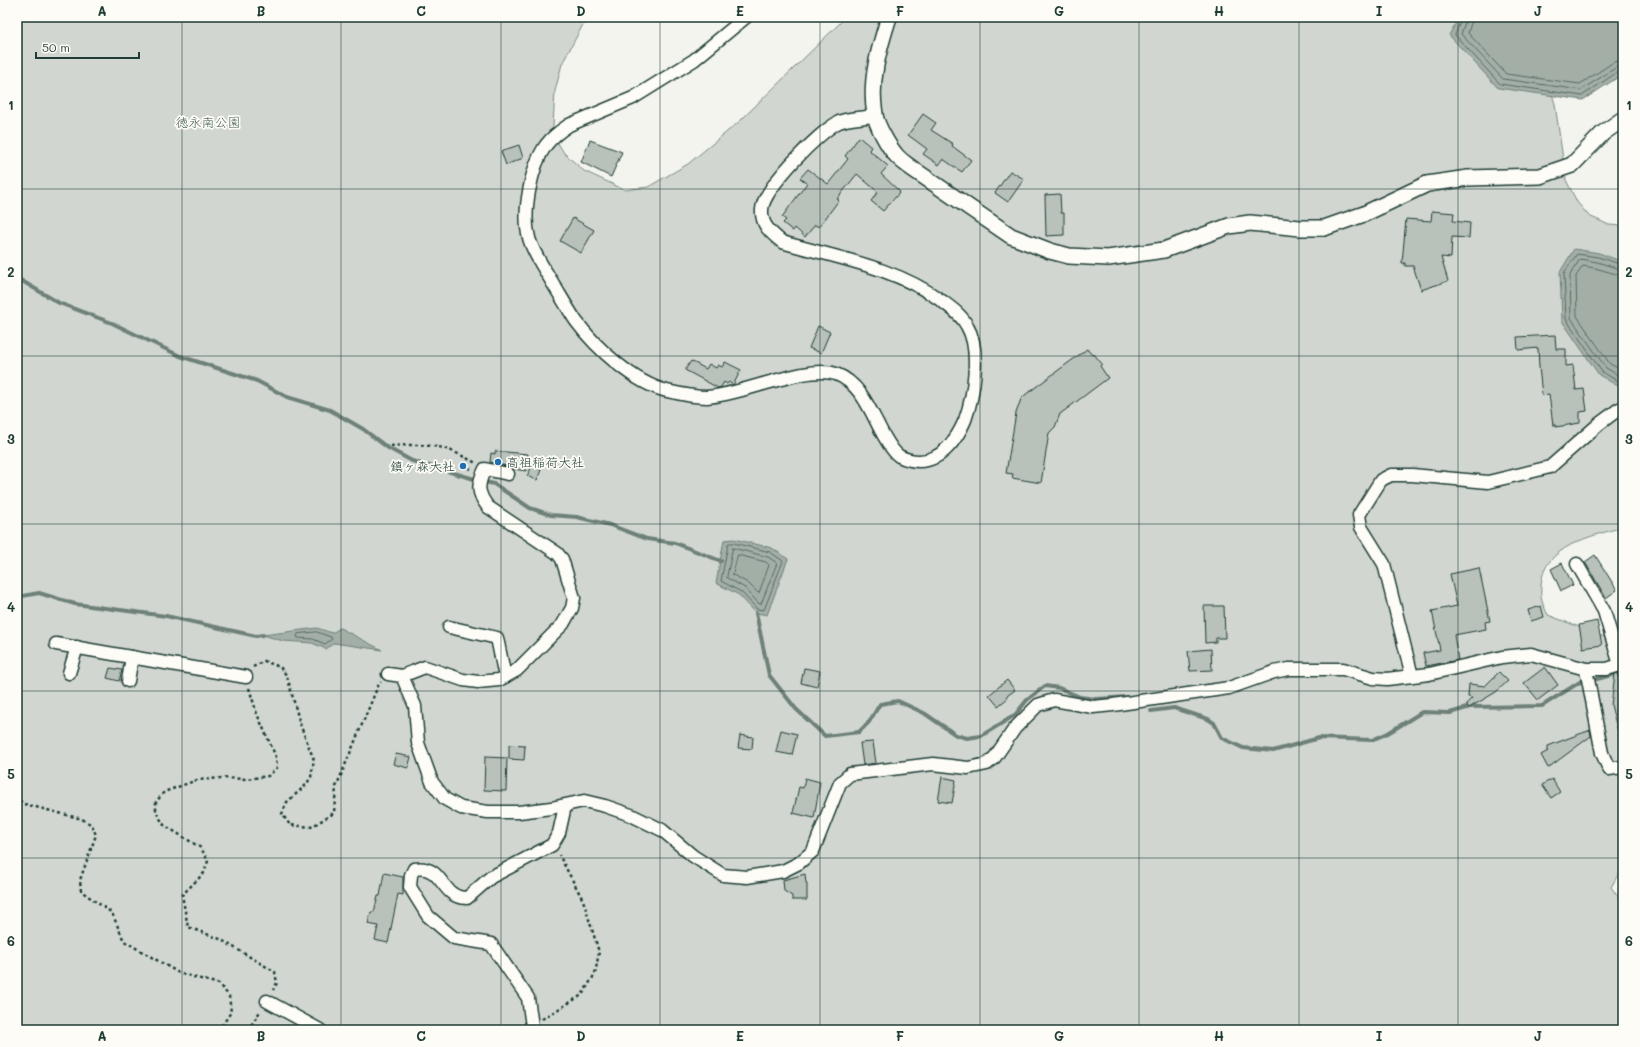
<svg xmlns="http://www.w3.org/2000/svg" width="1640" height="1047" viewBox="0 0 1640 1047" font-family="Mali,'Klee One',sans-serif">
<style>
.green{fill:#d1d6d1;stroke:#788a82}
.water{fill:#a3aea7;stroke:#6e8179}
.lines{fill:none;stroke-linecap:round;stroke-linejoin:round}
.shore{stroke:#546a62;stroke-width:1}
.stream{stroke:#6e8179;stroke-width:4}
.building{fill:#b9c1bb;stroke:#1f3d34}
.minor-casing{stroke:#1f3d34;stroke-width:15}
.tertiary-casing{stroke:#1f3d34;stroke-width:18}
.path{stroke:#1f3d34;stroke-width:2.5;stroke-dasharray:3 3;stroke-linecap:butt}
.minor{stroke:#fdfcf7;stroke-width:12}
.tertiary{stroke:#fdfcf7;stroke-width:15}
.grid{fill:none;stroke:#1f3d34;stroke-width:1;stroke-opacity:0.55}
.poi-dot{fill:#1f6fb2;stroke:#fdfcf7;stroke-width:1.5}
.labels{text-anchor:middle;stroke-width:3.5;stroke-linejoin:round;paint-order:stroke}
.park-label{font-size:13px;fill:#435c53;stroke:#fdfcf7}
.poi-label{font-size:13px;fill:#1f3d34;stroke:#fdfcf7;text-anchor:start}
.neatline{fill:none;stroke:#1f3d34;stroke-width:1.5}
.grid-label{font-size:13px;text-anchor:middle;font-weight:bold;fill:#1f3d34}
</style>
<rect width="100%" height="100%" fill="#f4f4ef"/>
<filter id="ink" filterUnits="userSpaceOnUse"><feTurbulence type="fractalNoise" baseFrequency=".025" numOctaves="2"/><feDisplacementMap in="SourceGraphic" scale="8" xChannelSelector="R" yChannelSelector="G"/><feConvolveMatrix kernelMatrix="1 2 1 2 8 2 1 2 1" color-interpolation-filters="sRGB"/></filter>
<g filter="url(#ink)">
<!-- green -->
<path class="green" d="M 17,17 L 587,17 L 562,64 L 555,91 L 553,126 L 556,140 L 564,153 L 584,171 L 625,190 L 648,187 L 688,164 L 740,121 L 846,17 L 1520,17 L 1543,64 L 1555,104 L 1566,180 L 1577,202 L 1589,216 L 1609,225 L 1623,226 L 1623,527 C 1592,536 1542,546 1541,586 C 1541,590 1540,596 1542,601 C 1543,606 1546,610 1548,615 L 1600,635 L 1623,648 L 1623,869 L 1621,870 L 1611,887 L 1620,900 L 1623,900 L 1623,1030 L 17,1030 Z"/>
<!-- water -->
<g class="water">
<path d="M 1459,17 L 1623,17 L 1623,74 L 1583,100 L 1498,88 L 1449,35 Z"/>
<path d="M 1574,249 L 1599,253 L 1623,262 L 1623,389 L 1599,375 L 1562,321 L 1560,272 Z"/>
<path d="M 734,539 L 772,548 L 788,559 L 767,615 L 756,613 L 739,595 L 716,583 L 724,540 Z"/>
<path d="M 317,628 L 332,633 L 340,628 L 382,650 L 334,643 L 326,649 L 312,643 L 283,641 L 263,635 Z"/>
</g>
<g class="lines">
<!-- shore -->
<g class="shore">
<path d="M 1462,17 L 1455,35 L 1500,84 L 1582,96 L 1619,71 L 1623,71"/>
<path d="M 1467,17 L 1461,34 L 1503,79 L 1581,90 L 1617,67 L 1623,66"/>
<path d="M 1473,17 L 1468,33 L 1506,74 L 1580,84 L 1614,62 L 1623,60"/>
<path d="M 1623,265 L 1598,257 L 1577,254 L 1564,273 L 1566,319 L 1602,372 L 1623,384"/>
<path d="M 1623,270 L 1597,262 L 1580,259 L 1570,275 L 1571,318 L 1606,368 L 1623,378"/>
<path d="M 1623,276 L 1595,268 L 1583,266 L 1576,276 L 1577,316 L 1610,364 L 1623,371"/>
<path d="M 729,543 L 734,543 L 770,552 L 783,561 L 764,610 L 757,609 L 741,592 L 721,581 L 728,545 Z"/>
<path d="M 733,548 L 768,557 L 777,563 L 761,604 L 758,603 L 745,588 L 727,578 Z"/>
<path d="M 738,555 L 766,562 L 769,565 L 759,593 L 757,592 L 748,583 L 733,575 Z"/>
<path d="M 317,632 L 331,637 L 332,639 L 325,644 L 313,639 L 298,638 L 297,637 L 298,634 Z"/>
</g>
<!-- stream -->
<g class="stream">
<path d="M 17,278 L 59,303 L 112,323 L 180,356 L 257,381 L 287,397 L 330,410 L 363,429 L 388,448 L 412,461 L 478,480"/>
<path d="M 481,481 L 494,484 L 530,508 L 551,515 L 577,517 L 610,525 L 647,539 L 675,543 L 721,561"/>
<path d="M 17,597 L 39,593 L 75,604 L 166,616 L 256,636 L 263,635"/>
<path d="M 756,613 L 769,675 L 796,709 L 825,736 L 859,732 L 869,722 L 880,704 L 898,701 L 924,713 L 956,735 L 967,738 L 981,736 L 1015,715 L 1027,700 L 1045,686 L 1059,688 L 1080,697 L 1096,699 L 1128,697"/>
<path d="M 1597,679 L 1623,672"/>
<path d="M 1151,711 L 1174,708 L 1208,719 L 1214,723 L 1222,738 L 1243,748 L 1273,751 L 1319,738 L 1372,740 L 1388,733 L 1422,712 L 1450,713 L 1470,707 L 1542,706 L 1583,680"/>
</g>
</g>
<!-- building -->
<g class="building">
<path d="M 923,114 L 936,123 L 931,130 L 953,144 L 952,146 L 971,160 L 962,172 L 943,159 L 939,165 L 923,154 L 927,149 L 908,135 Z"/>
<path d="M 859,137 L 871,147 L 869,150 L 888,166 L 881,174 L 900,192 L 883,211 L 871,201 L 878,192 L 857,174 L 837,199 L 839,200 L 819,227 L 815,225 L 805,237 L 795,228 L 793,231 L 783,223 L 786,220 L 782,217 L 807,183 L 800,178 L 808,169 L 828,184 L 848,159 L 845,156 Z"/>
<path d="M 590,140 L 622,152 L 611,177 L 581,162 Z"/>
<path d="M 519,145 L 523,158 L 506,165 L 501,151 Z"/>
<path d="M 1010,171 L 1024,179 L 1008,202 L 995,193 Z"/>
<path d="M 1060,194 L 1061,213 L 1064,213 L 1064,235 L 1046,236 L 1045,195 Z"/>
<path d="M 1432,211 L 1454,213 L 1453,221 L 1470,223 L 1469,238 L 1452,237 L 1451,258 L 1441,257 L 1448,281 L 1421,290 L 1413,266 L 1405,266 L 1405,263 L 1402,263 L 1406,219 L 1431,221 Z"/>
<path d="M 573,218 L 594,230 L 581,253 L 560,241 Z"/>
<path d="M 818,326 L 830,332 L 821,353 L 809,348 Z"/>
<path d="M 1555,335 L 1556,349 L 1566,349 L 1566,366 L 1573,365 L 1576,390 L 1584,389 L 1587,411 L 1580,412 L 1580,423 L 1556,427 L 1556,425 L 1553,425 L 1549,394 L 1542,395 L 1539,367 L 1538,348 L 1518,350 L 1517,337 Z"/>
<path d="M 1087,349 L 1092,355 L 1094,354 L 1102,364 L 1100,366 L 1108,378 L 1060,414 L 1055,427 L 1049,433 L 1041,483 L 1012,478 L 1013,474 L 1006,473 L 1016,413 L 1021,399 L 1025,395 Z"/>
<path d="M 691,361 L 706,369 L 709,364 L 716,368 L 718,365 L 722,367 L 725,362 L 741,370 L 733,385 L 729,382 L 727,384 L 724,382 L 721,387 L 718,388 L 685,370 Z"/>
<path d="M 495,451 L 528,454 L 526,471 L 514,469 L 510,467 L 490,462 L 491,453 L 495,454 Z"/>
<path d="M 532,466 L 541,470 L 537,480 L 527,476 Z"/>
<path d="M 1595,555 L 1617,590 L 1606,598 L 1585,562 Z"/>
<path d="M 1562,563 L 1573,585 L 1561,591 L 1551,569 Z"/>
<path d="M 1479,568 L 1490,621 L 1485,622 L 1486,629 L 1454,635 L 1458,660 L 1426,666 L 1423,653 L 1440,650 L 1432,611 L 1457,606 L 1450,574 Z"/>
<path d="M 1204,606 L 1224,606 L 1225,638 L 1216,638 L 1216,642 L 1205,643 Z"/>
<path d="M 1541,606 L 1544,617 L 1531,621 L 1528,610 Z"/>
<path d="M 1597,621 L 1602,645 L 1583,648 L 1579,625 Z"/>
<path d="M 1211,649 L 1212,670 L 1190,671 L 1188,651 Z"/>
<path d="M 1545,667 L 1558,685 L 1538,700 L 1524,683 Z"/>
<path d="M 110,668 L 122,670 L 119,681 L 107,678 Z"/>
<path d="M 804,668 L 820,671 L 817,687 L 801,683 Z"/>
<path d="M 1499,672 L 1508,681 L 1496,692 L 1469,708 L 1466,704 L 1472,698 L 1468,697 L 1469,684 L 1485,686 Z"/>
<path d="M 1618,673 L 1623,693 L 1623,735 L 1619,736 L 1611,705 L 1615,674 Z"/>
<path d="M 1007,680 L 1015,690 L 1007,696 L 1008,698 L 998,706 L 989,695 Z"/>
<path d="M 781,730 L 797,734 L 792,755 L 776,752 Z"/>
<path d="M 1590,730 L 1591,736 L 1548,768 L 1541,755 L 1548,751 L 1548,746 Z"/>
<path d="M 740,735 L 753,737 L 752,749 L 738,748 Z"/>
<path d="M 873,742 L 876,763 L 863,765 L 860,743 Z"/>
<path d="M 509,745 L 525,746 L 524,760 L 509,759 Z"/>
<path d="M 396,754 L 411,757 L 408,768 L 393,764 Z"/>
<path d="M 485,757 L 507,758 L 506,791 L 484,790 Z"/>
<path d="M 942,777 L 956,780 L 952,803 L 938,801 Z"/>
<path d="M 805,778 L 820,782 L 814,818 L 793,813 L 799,787 L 803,788 Z"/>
<path d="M 1552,779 L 1560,792 L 1551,798 L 1542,785 Z"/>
<path d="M 384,873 L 403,877 L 403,895 L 398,894 L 388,943 L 375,940 L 378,926 L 368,924 L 371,912 L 374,912 L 378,896 L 380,896 Z"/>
<path d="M 805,874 L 806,883 L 807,883 L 807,900 L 792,900 L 792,896 L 784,891 L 783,880 Z"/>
</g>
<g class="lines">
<defs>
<g id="minor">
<path d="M 746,17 L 694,60 L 633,98 L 569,125 C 560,131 552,137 546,145 C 531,166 522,213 529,238 C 533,253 544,268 552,282 C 560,295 568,309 576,321 C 596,348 634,383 667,391 C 680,394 694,397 707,397 C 743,395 806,364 836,374 C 862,384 871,413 884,436 C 888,443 893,452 899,456 C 905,459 913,461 919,461 C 942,461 957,439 965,420 C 974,395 981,349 967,326 C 962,315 951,308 942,301 C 895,267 837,258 782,242 C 771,233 761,225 762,210 C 762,189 821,130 839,122 C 851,117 863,119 875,115"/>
<path d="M 1577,564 L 1604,611 L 1620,665"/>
<path d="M 449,627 L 497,638 L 505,677"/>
<path d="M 56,644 L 246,677"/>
<path d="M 1586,669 L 1602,753 L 1609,769 L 1623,767"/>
<path d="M 69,673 L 77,647"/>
<path d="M 388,674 L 402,676 L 415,706 L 418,743 L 432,782 L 445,799 L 461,808 L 488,812 L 519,812 L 551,808 L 584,801 L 605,806 L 631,815 L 662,830 L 693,856 L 723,875 L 747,877 L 783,871 L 799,863 L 813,851 L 840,783 L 850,774 L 933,764 L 968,768 L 987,764 L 995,757 L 1015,728 L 1038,705 L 1054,700 L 1093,707 L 1113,705 L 1229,688 L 1274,672 L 1289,669 L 1343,669 L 1373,678 L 1387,679 L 1429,674 L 1502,657 L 1531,654 L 1586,669 L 1607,669 L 1623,664"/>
<path d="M 402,676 L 425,667 L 463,680 L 478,682 L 499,680 L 517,670 L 563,624 L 572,608 L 574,598 L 562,559 L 557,553 L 488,507 C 477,493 477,485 485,469 L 508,474"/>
<path d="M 1412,676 L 1384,564 L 1361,527 L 1359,515 L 1381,480 L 1391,475 L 1412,475 L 1488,482 L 1550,467 L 1599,424 L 1619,409 L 1623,408"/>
<path d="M 128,681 L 132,657"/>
<path d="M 267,1001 L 320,1030"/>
<path d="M 530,1030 L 532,1026 L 528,998 L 491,944 L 454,938 L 428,916 L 410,887 L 411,875 L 414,869 C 445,864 439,898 467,898 L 491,877 L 552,845 L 559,833 L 565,806"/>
</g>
<path id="tertiary" d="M 889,17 C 879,48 869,82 875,114 C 876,125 889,147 896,155 C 900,160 905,163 910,167 L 1011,236 L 1050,251 L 1069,256 L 1108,258 L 1164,250 L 1229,226 L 1250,223 L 1300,228 L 1324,228 L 1364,214 L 1427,184 L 1468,178 L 1540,176 L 1572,165 L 1603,133 L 1623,119"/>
</defs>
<!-- minor casing -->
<use href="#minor" class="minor-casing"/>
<!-- tertiary casing -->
<use href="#tertiary" class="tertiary-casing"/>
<!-- path -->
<g class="path">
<path d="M 391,446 C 404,445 425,444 438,447 C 451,449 464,457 476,463"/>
<path d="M 464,466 L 471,469"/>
<path d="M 253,667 L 264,661 L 280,667 L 287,676 L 300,724 L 314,760 L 311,777 L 306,785 L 287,802 L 282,814 L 290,825 L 311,827 L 334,813 L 336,787 L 378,686 L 381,682"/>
<path d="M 249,688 L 257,714 L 276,757 L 277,768 L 268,776 L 247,779 L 222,778 L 197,780 L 164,792 L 156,802 L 156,812 L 164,825 L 201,848 L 208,861 L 204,873 L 182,895 L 188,927 L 220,939 L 275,972 L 277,983 L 273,990"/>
<path d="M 17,789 L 18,799 L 24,804 L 82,819 L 92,825 L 96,835 L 80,880 L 81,891 L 112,913 L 124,941 L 179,973 L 219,984 L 229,996 L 231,1012 L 219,1030"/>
<path d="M 542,1019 L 582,995 L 595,974 L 599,952 L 583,900 L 559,855"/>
<path d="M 17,1024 L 38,1030"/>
<path d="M 248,1030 L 261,1010"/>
</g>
<!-- minor -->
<use href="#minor" class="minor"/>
<!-- tertiary -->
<use href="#tertiary" class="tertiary"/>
</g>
</g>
<!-- grid -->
<path class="grid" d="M 182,17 L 182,1030M 341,17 L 341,1030M 501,17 L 501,1030M 660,17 L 660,1030M 820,17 L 820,1030M 980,17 L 980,1030M 1139,17 L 1139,1030M 1299,17 L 1299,1030M 1458,17 L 1458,1030M 17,189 L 1623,189M 17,356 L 1623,356M 17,524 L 1623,524M 17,691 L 1623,691M 17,858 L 1623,858"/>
<!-- markers -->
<g class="poi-dot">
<circle cx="498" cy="462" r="4"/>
<circle cx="463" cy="466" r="4"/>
</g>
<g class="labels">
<!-- park labels -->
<g class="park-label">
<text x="208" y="127">徳永南公園</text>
</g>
<!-- poi labels -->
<g class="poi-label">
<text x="506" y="467">高祖稲荷大社</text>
<text x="455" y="471" text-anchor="end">鎮ヶ森大社</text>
</g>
</g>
<!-- margin -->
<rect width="1640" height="1047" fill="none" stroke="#fdfcf7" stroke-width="44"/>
<!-- scale -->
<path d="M36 52v6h103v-6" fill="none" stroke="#1f3d34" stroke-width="2"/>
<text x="42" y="52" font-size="12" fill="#1f3d34" stroke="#fdfcf7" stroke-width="3" paint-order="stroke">50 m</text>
<rect x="22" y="22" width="1596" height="1003" class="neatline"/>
<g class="grid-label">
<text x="102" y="16">A</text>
<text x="261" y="16">B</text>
<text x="421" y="16">C</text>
<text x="581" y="16">D</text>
<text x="740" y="16">E</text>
<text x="900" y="16">F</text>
<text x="1059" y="16">G</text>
<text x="1219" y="16">H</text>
<text x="1379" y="16">I</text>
<text x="1538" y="16">J</text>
<text x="11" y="110">1</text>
<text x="1629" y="110">1</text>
<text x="11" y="277">2</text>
<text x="1629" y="277">2</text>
<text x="11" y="444">3</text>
<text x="1629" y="444">3</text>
<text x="11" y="612">4</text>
<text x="1629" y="612">4</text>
<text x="11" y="779">5</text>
<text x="1629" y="779">5</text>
<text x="11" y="946">6</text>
<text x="1629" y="946">6</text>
<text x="102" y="1041">A</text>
<text x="261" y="1041">B</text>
<text x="421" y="1041">C</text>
<text x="581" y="1041">D</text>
<text x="740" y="1041">E</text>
<text x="900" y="1041">F</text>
<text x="1059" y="1041">G</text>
<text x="1219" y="1041">H</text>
<text x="1379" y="1041">I</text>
<text x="1538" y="1041">J</text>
</g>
</svg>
